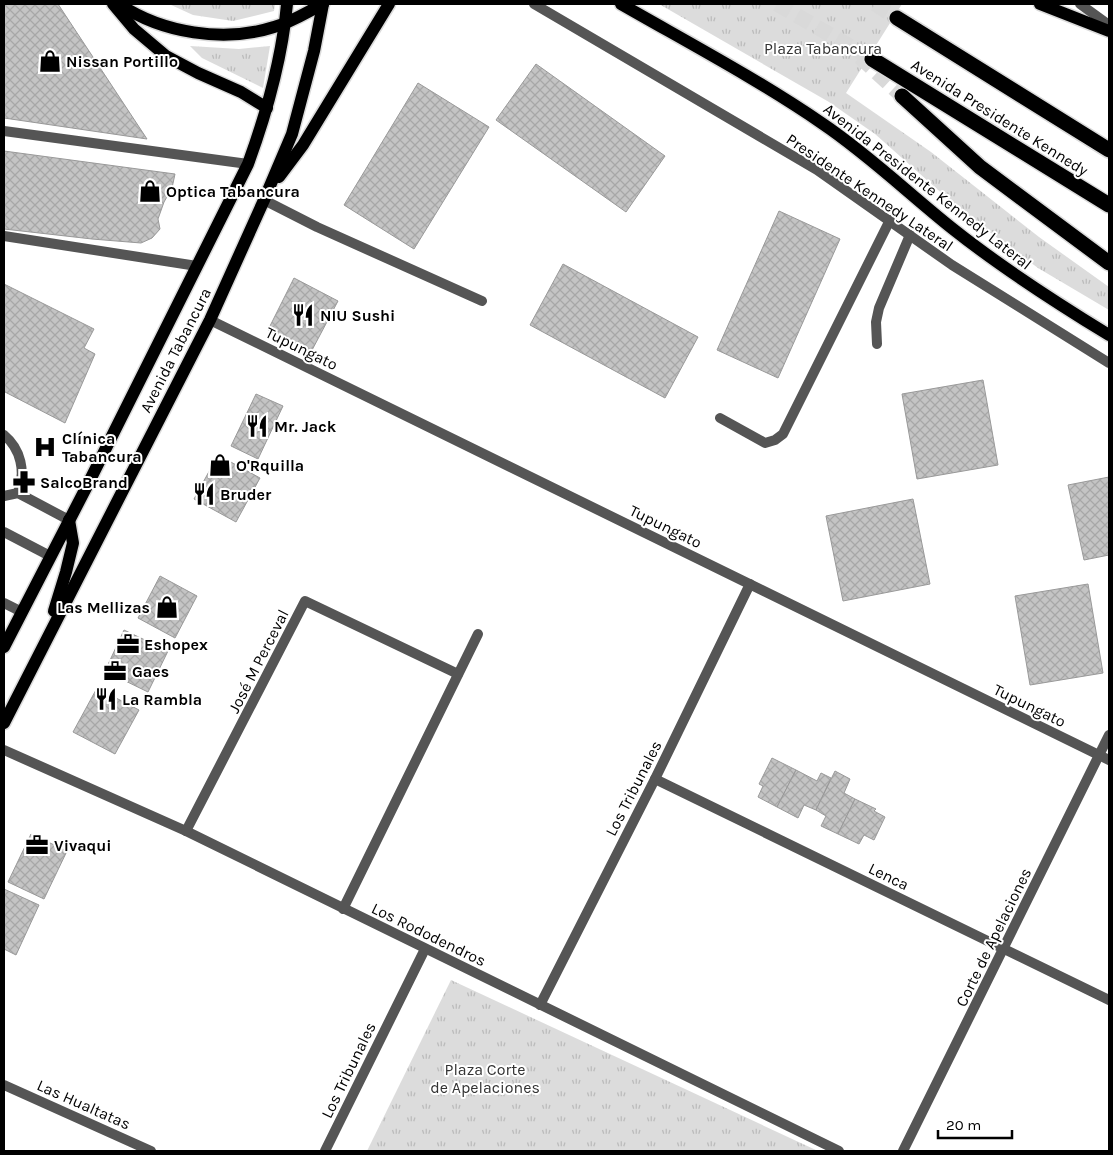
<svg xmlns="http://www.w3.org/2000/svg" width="1113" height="1155" viewBox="0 0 1113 1155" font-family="Karla,sans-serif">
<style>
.grass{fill:url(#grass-tufts)}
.building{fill:url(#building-cross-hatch);stroke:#999}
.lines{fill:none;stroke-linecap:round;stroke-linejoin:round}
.motorway-tunnel{stroke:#d9d9d9;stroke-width:15;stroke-dasharray:15 8;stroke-linecap:butt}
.primary-casing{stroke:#dbdbdb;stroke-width:15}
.motorway-casing{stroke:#dbdbdb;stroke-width:18}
.service{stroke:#555;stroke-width:10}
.minor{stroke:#555;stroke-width:10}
.tertiary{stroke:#555;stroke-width:10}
.primary{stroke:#000;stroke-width:12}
.motorway{stroke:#000;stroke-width:15}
.labels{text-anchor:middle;stroke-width:4;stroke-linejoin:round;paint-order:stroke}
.park-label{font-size:16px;fill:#333;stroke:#fff}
.poi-label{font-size:16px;font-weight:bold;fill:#000;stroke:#fff;text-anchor:start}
.street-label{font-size:16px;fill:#000;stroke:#fff}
</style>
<defs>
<pattern id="grass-tufts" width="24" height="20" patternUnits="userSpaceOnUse" patternTransform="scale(1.25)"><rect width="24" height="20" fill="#dcdcdc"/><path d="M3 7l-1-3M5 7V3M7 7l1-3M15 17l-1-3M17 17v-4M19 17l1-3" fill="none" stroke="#bbb"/></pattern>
<pattern id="building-cross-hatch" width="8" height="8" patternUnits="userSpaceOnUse" patternTransform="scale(1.25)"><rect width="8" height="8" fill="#c4c4c4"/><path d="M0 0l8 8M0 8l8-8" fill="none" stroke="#a7a7a7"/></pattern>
</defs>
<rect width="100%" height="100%" fill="#fff"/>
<!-- grass -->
<g class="grass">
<path d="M 169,4 L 275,4 L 274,11 L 233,21 L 193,15 Z"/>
<path d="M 659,4 L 902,4 L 846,93 L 931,152 L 1039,237 L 1109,287 L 1109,310 L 1038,268 L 964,213 L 875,134 L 829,102 Z"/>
<path d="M 190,46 L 239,49 L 270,46 L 263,88 L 202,58 Z"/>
<path d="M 451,980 L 818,1151 L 367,1151 Z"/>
</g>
<!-- building -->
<g class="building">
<path d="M 4,4 L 58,4 L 147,139 L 4,118 Z"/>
<path d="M 536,64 L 665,156 L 626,212 L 496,120 Z"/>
<path d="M 418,83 L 489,127 L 414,249 L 344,205 Z"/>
<path d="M 4,151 L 175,174 L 172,188 L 164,202 L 158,219 L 160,229 L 152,238 L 141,243 L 92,239 L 4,229 Z"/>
<path d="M 779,211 L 840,239 L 778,378 L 717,350 Z"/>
<path d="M 563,264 L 698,337 L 665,398 L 530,325 Z"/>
<path d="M 294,278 L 338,301 L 311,352 L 268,330 Z"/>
<path d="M 4,284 L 94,329 L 84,348 L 95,354 L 65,423 L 5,392 L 4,388 Z"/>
<path d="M 983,380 L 998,465 L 917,479 L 902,394 Z"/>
<path d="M 256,394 L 283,406 L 258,459 L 231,446 Z"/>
<path d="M 218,455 L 260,478 L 236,522 L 194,499 Z"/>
<path d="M 1109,477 L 1109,555 L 1084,560 L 1068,485 Z"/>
<path d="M 913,499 L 930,584 L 843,601 L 826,516 Z"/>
<path d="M 160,576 L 197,596 L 175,638 L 138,618 Z"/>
<path d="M 1088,584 L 1103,673 L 1030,685 L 1015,596 Z"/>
<path d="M 124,630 L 168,651 L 148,692 L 105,671 Z"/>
<path d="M 97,688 L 139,710 L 115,754 L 73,732 Z"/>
<path d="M 772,758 L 796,770 L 777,807 L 758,797 L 763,786 L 759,784 Z"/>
<path d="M 796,770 L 817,781 L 821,773 L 831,778 L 816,810 L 804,805 L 798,818 L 777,807 Z"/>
<path d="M 835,771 L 850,779 L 844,793 L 855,799 L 838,834 L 821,826 L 826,816 L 816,810 Z"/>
<path d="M 855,799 L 876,809 L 874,811 L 885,817 L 874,840 L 864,835 L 859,844 L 838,834 Z"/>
<path d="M 31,834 L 67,851 L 44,899 L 8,882 Z"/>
<path d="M 4,889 L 39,905 L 16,955 L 4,949 Z"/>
</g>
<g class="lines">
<!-- motorway-tunnel -->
<g class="motorway-tunnel">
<path d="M 777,4 L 872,59"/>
<path d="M 875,4 L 897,18"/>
<path d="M 860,57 L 902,96"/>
</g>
<defs>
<g id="primary">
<path d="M 113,4 L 134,29 L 166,56 L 198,73 L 241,92 L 267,108"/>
<path d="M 119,4 C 162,33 224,43 274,27 C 292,22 307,12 323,4"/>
<path d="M 621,4 C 689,43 759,80 823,124 C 869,155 909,194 953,229 C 1002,268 1055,302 1109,335"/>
<path d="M 1040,4 L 1109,31"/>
<path d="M 279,177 L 303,145 L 389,4"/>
<path d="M 54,611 L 66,572 L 73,543 L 69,520"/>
<path d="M 4,647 L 88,484 L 248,164 C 267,112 282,59 287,4"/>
<path d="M 4,723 L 210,320 L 264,200 L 292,134 L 314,51 L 323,4"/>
</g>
<g id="motorway">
<path d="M 897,18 L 1109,150"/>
<path d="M 872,59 L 1109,205"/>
<path d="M 902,96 L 980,167 L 1109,263"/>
</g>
</defs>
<!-- primary casing -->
<use href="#primary" class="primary-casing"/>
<!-- motorway casing -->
<use href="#motorway" class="motorway-casing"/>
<!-- service -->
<g class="service">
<path d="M 4,131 L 248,164"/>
<path d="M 264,200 L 317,227 L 482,301"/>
<path d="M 4,236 L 197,266"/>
<path d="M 877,344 L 876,322 L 879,308 L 910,235"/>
<path d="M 720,418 L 765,443 L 775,440 L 783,434 L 890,220"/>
<path d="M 4,435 C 21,449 26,472 18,493"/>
<path d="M 4,496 L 18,493 L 69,520"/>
<path d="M 4,532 L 50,556"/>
<path d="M 4,603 L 22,612"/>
</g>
<!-- minor -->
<g class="minor">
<path d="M 534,4 L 817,170 L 952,265 L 1109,363"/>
<path d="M 210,320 L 1109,760"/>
<path d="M 4,750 L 186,831 L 839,1151"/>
<path d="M 655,779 L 1109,1000"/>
<path d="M 186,831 L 305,601 L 458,674"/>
<path d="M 343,909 L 478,634"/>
<path d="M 540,1005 L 655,779 L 750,584"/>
<path d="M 325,1151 L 425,949"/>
<path d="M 903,1151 L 1109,735"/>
</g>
<!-- tertiary -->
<g class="tertiary">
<path d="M 1080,4 L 1109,25"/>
<path d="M 4,1085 L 151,1151"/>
</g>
<!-- primary -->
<use href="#primary" class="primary"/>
<!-- motorway -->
<use href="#motorway" class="motorway"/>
</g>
<!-- icons -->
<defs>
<symbol id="shop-bare" viewBox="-9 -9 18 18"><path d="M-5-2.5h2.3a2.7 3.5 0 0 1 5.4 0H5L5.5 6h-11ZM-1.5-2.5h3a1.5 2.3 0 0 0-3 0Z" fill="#000" stroke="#fff" stroke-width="2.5" paint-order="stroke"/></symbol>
<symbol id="restaurant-bare" viewBox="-9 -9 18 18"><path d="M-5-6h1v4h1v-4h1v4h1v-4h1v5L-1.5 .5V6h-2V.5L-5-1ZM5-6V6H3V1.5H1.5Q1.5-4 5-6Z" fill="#000" stroke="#fff" stroke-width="2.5" paint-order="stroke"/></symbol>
<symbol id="hospital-bare" viewBox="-9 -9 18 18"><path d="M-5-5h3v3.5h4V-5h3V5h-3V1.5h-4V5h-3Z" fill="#000" stroke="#fff" stroke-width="2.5" paint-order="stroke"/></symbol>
<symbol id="pharmacy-bare" viewBox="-9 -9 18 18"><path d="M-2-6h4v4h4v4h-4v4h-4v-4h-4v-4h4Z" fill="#000" stroke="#fff" stroke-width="2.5" paint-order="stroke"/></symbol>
<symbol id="office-bare" viewBox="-9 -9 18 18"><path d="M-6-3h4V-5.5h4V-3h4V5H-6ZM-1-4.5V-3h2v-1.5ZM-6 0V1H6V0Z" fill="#000" stroke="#fff" stroke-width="2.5" paint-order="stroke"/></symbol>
</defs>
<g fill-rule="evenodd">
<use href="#shop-bare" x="34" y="45" width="32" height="32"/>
<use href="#shop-bare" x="134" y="175" width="32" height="32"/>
<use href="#restaurant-bare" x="287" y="299" width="32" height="32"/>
<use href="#restaurant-bare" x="241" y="410" width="32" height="32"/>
<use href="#hospital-bare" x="29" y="431" width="32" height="32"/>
<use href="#shop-bare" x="204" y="449" width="32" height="32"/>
<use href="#pharmacy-bare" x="8" y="466" width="32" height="32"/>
<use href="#restaurant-bare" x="188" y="478" width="32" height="32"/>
<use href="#shop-bare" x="151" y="591" width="32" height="32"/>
<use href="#office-bare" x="112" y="628" width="32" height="32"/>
<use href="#office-bare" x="99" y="655" width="32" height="32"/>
<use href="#restaurant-bare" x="90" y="683" width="32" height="32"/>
<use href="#office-bare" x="21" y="829" width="32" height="32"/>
</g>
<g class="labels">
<!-- park labels -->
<g class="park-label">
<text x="823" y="54">Plaza Tabancura</text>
<text x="485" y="1075">Plaza Corte<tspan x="485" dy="18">de Apelaciones</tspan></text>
</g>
<!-- poi labels -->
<g class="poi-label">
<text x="66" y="67">Nissan Portillo</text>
<text x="166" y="197">Optica Tabancura</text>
<text x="320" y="321">NIU Sushi</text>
<text x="274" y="432">Mr. Jack</text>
<text x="62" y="444">Clínica<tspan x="62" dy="18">Tabancura</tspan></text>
<text x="236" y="471">O'Rquilla</text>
<text x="40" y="488">SalcoBrand</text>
<text x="220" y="500">Bruder</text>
<text x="150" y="613" text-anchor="end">Las Mellizas</text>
<text x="144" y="650">Eshopex</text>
<text x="132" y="677">Gaes</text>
<text x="122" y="705">La Rambla</text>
<text x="54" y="851">Vivaqui</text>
</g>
<!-- street labels -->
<g class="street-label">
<text transform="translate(1000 117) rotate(32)" y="6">Avenida Presidente Kennedy</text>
<text transform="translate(928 186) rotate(38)" y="6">Avenida Presidente Kennedy Lateral</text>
<text transform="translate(870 192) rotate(34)" y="6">Presidente Kennedy Lateral</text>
<text transform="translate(302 348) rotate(26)" y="6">Tupungato</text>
<text transform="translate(175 350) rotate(-63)" y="6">Avenida Tabancura</text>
<text transform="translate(666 526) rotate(26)" y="6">Tupungato</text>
<text transform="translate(258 661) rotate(-63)" y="6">José M Perceval</text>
<text transform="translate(1030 705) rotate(26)" y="6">Tupungato</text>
<text transform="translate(633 788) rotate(-63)" y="6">Los Tribunales</text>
<text transform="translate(889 876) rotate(26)" y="6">Lenca</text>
<text transform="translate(429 934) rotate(26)" y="6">Los Rododendros</text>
<text transform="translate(993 937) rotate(-64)" y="6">Corte de Apelaciones</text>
<text transform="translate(348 1070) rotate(-64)" y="6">Los Tribunales</text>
<text transform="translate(84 1104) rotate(24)" y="6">Las Hualtatas</text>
</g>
</g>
<!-- border -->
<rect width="1113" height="1155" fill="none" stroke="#000000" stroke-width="10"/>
<!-- scale -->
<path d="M938 1130v8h74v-8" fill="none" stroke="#000000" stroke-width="2.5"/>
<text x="946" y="1130" font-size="15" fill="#000000" stroke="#ffffff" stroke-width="4" paint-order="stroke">20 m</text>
</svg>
